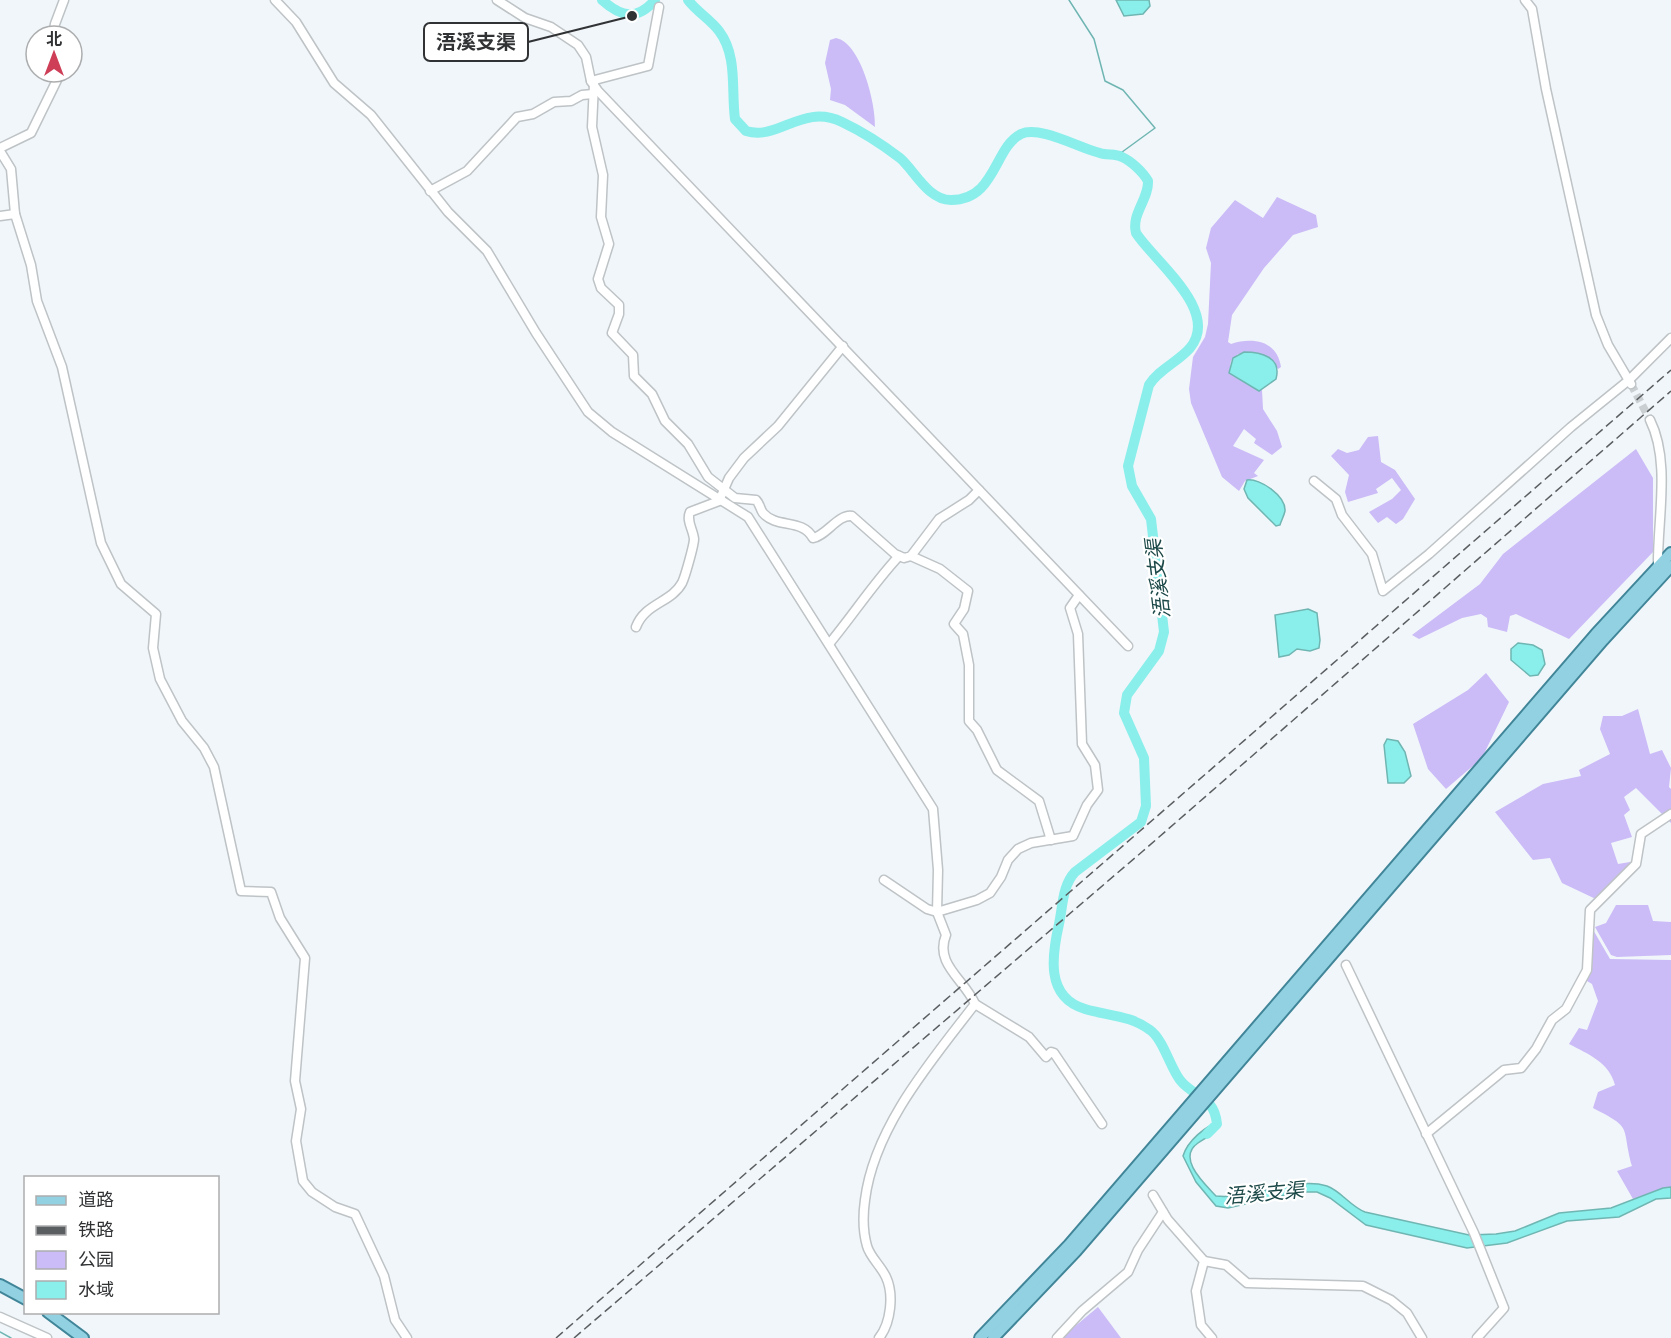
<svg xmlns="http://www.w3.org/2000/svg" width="1671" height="1338" viewBox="0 0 1671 1338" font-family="Poppins,'Noto Sans SC',sans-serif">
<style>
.green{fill:#cbbbf7}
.water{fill:#8aeeea;stroke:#6fb6b3;stroke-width:1.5}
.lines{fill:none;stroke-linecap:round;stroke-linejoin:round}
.stream{stroke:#6fb6b3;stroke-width:1.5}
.river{stroke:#8aeeea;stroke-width:10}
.minor-tunnel{stroke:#cacfd2;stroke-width:8;stroke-dasharray:8 4;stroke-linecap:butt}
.minor-casing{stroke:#bec3c6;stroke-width:11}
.major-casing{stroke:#408598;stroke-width:14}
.minor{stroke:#fff;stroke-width:8}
.major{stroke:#92d1e2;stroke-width:10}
.rail{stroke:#5b5e60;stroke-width:1.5;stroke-dasharray:9 4.5;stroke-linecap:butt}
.labels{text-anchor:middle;stroke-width:4.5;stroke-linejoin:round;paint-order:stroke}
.water-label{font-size:20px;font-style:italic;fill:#1c4948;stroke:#fff}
.leader{fill:none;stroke:#303234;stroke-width:2}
.callout-dot{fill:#303234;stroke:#fff;stroke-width:2}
.callout{fill:#fff;stroke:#303234;stroke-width:2}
.callout-label{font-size:20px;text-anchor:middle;font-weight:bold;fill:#303234}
</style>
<rect width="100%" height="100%" fill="#f1f6fa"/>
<!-- green -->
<g class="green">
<path d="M 836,38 C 861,43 876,104 875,127 L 845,105 L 830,100 L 831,89 L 825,63 L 830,40 Z"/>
<path d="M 1277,197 L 1316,215 L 1318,227 L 1293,235 L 1264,268 L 1232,315 L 1228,342 L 1231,344 C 1252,337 1277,340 1281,367 L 1278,369 L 1270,357 L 1238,354 L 1231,361 L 1229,373 L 1259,391 L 1262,390 L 1263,409 L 1277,431 L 1282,447 L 1272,455 L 1254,443 L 1256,439 L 1244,429 L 1233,446 L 1264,460 L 1254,473 L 1258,476 L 1245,481 L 1239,491 L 1222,477 L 1191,403 L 1189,389 L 1193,357 L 1205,337 L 1208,324 L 1211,263 L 1206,248 L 1211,228 L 1235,200 L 1263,218 Z"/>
<path d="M 1378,436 L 1381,462 L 1395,470 L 1415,499 L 1403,519 L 1396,524 L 1387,517 L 1378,523 L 1369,512 L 1392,499 L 1401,490 L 1392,478 L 1376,489 L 1378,493 L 1348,502 L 1345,492 L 1349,475 L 1331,456 L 1338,449 L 1347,453 L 1359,450 L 1368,437 Z"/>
<path d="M 1636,449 L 1653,478 L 1653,552 L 1569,639 L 1516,614 L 1510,616 L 1507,632 L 1488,627 L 1487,618 L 1481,614 L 1462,618 L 1419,639 L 1412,635 L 1480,584 L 1503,554 Z"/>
<path d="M 1486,673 L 1509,702 L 1482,758 L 1446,789 L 1428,769 L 1413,724 L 1468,690 Z"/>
<path d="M 1638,709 L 1650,754 L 1662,750 L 1671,768 L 1669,787 L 1671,789 L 1671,823 L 1636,788 L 1624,797 L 1630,810 L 1624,815 L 1632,837 L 1611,843 L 1618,864 L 1636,861 L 1600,901 L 1562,883 L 1550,858 L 1533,860 L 1495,812 L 1543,784 L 1581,776 L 1579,770 L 1610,754 L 1600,729 L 1603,716 L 1622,716 Z"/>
<path d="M 1616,905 L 1648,905 L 1653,921 L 1671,922 L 1671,955 L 1617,957 L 1611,955 L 1595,927 L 1606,923 Z"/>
<path d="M 1592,928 L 1610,959 L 1671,960 L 1671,1187 L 1633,1199 L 1617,1171 L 1632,1166 C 1621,1125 1634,1129 1593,1108 L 1598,1092 L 1615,1085 C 1609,1062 1588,1054 1569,1044 L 1579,1028 L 1587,1030 L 1598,1001 L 1592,984 L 1587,981 L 1584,985 L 1580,982 Z"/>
<path d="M 1098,1307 L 1121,1338 L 1061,1338 Z"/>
</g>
<!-- water -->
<g class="water">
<path d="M 1116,0 L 1149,0 L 1150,6 L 1143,14 L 1124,16 Z"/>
<path d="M 1244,352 C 1261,352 1282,357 1276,379 L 1259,391 L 1229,373 L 1233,358 Z"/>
<path d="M 1247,480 C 1260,478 1286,496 1285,511 C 1284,516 1281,521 1280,525 L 1276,526 L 1248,498 L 1244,489 Z"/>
<path d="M 1308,609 L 1317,613 L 1320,640 L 1319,648 L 1310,651 L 1297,649 L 1289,655 L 1279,657 L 1275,615 Z"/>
<path d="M 1518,643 L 1533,645 L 1542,650 L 1545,664 L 1538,675 L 1530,676 L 1511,660 L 1511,649 Z"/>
<path d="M 1387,739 L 1398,741 L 1405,752 L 1411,776 L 1404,783 L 1388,783 L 1384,745 Z"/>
<path d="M 1220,1123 C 1216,1133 1207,1137 1198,1143 C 1176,1158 1205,1184 1216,1196 C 1252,1200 1294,1176 1327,1186 C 1341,1191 1350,1206 1365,1212 L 1469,1235 L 1496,1234 L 1515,1231 L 1559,1213 L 1611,1208 L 1663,1188 L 1671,1187 L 1671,1198 L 1656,1199 L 1619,1217 L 1567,1221 L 1507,1243 L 1467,1248 L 1366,1225 L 1330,1198 L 1317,1192 L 1298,1192 L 1228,1208 L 1216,1206 L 1196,1182 L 1183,1156 C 1187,1142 1206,1124 1220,1123 Z"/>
</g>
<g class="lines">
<!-- stream -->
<g class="stream">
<path d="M 1069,0 L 1094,39 L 1105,81 L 1123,90 L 1155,128 L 1118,155"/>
<path d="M 0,1332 L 11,1338"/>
</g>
<!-- river -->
<g class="river">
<path d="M 602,0 C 621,17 637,21 655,0"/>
<path d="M 688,0 C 697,12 710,19 719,31 C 738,56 731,90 735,119 L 746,131 C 779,141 802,103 842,122 C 861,131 883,145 900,158 C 915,171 928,200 951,200 C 996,200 994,147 1021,134 C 1041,125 1082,150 1104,154 C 1110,155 1116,154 1122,157 C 1131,161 1143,172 1148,181 C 1149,199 1131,214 1136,233 C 1154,261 1221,311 1190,348 C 1178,362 1159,369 1149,385 L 1128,466 L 1132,486 L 1151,519 L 1164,632 L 1159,651 L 1127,695 L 1124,713 L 1144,758 L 1146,806 L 1141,822 L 1075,872 C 1062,886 1063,906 1059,924 C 1052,955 1045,997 1085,1009 C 1108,1016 1130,1015 1150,1030 C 1163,1039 1170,1067 1180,1080 C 1194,1098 1214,1095 1217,1124 L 1207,1134"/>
</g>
<!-- minor-tunnel -->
<path class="minor-tunnel" d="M 1631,384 L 1650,420"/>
<defs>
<g id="minor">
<path d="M 275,0 L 296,22 L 334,83 L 371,115 L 448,212 L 487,251 L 536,333 L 588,412 L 612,432 L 748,517 L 933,809 L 938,870 L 937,912 L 946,935 C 934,964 965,980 975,1004 C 932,1060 874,1127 865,1200 C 863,1214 863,1232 867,1246 C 870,1257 881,1266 886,1277 C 894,1294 891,1323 879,1338"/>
<path d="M 497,0 L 525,18 L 551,27 L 578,45 L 586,57 L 591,81 L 598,91 L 1128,646"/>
<path d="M 1525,0 L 1532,9 L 1546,89 L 1596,315 L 1608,345 L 1631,384"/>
<path d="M 53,36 L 55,24 L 64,0"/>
<path d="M 591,81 L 648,66 L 659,7"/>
<path d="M 594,84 L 592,127 L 603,175 L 601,217 L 609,244 L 598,279 L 601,288 L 619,305 L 619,314 L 612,333 L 633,355 L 634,376 L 652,394 L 665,421 L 688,444 L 708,477 L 735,498 L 756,500 C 760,504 760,509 763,513 C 777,529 802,518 813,538 C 826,536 838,514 852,516 L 895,554 L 904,558 L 911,556 L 939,519 L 969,500 L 979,490"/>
<path d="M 0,148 L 31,133 L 57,80 L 58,72"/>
<path d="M 0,151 L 11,169 L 15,214 L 31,265 L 37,301 L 62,367 L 101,543 L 121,584 L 156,614 L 153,648 L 160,679 L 182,721 L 204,748 L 214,767 L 241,891 L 271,892 L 280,918 L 305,958 L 295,1081 L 301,1109 L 296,1141 L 303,1181 L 312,1192 L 335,1207 L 355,1214 L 384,1276 L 395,1320 L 407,1338"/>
<path d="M 430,191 L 467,171 L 517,117 L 533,114 L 554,102 L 571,101 L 582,95 L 593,94"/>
<path d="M 0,216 L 15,214"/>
<path d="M 1650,420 C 1671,462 1657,521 1658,567"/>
<path d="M 1314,481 L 1336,499 L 1342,515 L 1372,554 L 1383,591 L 1429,554 L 1571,427 L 1629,380 L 1671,338"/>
<path d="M 911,556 L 940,569 L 968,591 L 964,609 L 954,624 L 963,634 L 969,665 L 969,721 L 977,730 L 997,770 L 1039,801 L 1051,840"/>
<path d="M 636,627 C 645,603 671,603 682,583 C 685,577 694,545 694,539 C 693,529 686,521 690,512 L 719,501 L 729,478 L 744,458 L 778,426 L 843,346"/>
<path d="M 829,644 C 853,615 873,584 899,556"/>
<path d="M 884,880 L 927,909 L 937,912 L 977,900 L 990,893 L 1001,877 L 1008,860 L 1018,849 L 1031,843 L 1073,836 L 1087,805 L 1098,790 L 1095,765 L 1082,744 L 1078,634 L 1070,608 L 1079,595"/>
<path d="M 1346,965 L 1474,1233 L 1504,1308 L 1477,1338"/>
<path d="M 975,1004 L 1029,1037 L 1046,1057 L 1051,1052 L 1054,1053 L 1102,1124"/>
<path d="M 1426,1134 L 1504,1070 L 1521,1068 L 1536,1049 L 1552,1020 L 1566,1009 L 1587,970 L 1590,910 L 1636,864 L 1641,834 L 1671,814"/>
<path d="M 1153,1195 L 1168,1220 L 1204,1261 L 1196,1291 L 1201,1325 L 1212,1338"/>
<path d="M 1204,1261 L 1226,1265 L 1247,1283 L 1363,1286 L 1391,1300 L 1407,1313 L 1422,1338"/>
<path d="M 0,1317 L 47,1338"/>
<path d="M 1057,1338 L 1082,1311 L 1128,1272 L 1138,1250 L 1163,1212"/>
</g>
<g id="major">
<path d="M 0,1285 L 26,1299"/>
<path d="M 48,1312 L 83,1338"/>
<path d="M 980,1338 L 1069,1245 L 1596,634 L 1671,553"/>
<path d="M 993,1338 L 1076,1251 L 1603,640 L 1671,566"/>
</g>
</defs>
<!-- minor casing -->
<use href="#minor" class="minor-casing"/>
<!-- major casing -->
<use href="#major" class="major-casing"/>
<!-- minor -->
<use href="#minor" class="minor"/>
<!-- major -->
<use href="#major" class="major"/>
<!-- rail -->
<g class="rail">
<path d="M 556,1338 L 1671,370"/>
<path d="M 574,1338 L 1143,851 L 1671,391"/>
</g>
</g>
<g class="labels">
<!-- water labels -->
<g class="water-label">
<text transform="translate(1158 579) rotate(-97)" y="7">浯溪支渠</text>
<text transform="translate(1264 1193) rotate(-5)" y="7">浯溪支渠</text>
</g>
</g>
<!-- callouts -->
<path class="leader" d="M632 16L528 42"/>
<circle class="callout-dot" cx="632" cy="16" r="6"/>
<rect class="callout" x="424" y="23" width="104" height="38" rx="6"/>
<g class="callout-label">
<text x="476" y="49">浯溪支渠</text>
</g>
<!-- legend -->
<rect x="24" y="1176" width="195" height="138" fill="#ffffff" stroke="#acadae" stroke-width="1.5"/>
<rect x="36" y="1196" width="30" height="9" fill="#92d1e2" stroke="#acadae" stroke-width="1.5"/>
<text x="78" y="1206" font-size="18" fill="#303234">道路</text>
<rect x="36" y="1226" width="30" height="9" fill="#5b5e60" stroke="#acadae" stroke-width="1.5"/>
<text x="78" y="1236" font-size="18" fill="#303234">铁路</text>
<rect x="36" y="1251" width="30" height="18" fill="#cbbbf7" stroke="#acadae" stroke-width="1.5"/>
<text x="78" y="1266" font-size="18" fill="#303234">公园</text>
<rect x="36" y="1281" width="30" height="18" fill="#8aeeea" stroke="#acadae" stroke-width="1.5"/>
<text x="78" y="1296" font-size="18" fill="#303234">水域</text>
<!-- north arrow -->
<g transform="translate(54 54)"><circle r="28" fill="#ffffff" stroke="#acadae" stroke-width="1.5"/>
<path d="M0-4.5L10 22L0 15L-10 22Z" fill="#ce3e57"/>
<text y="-9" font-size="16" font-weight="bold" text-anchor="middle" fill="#303234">北</text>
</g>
</svg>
